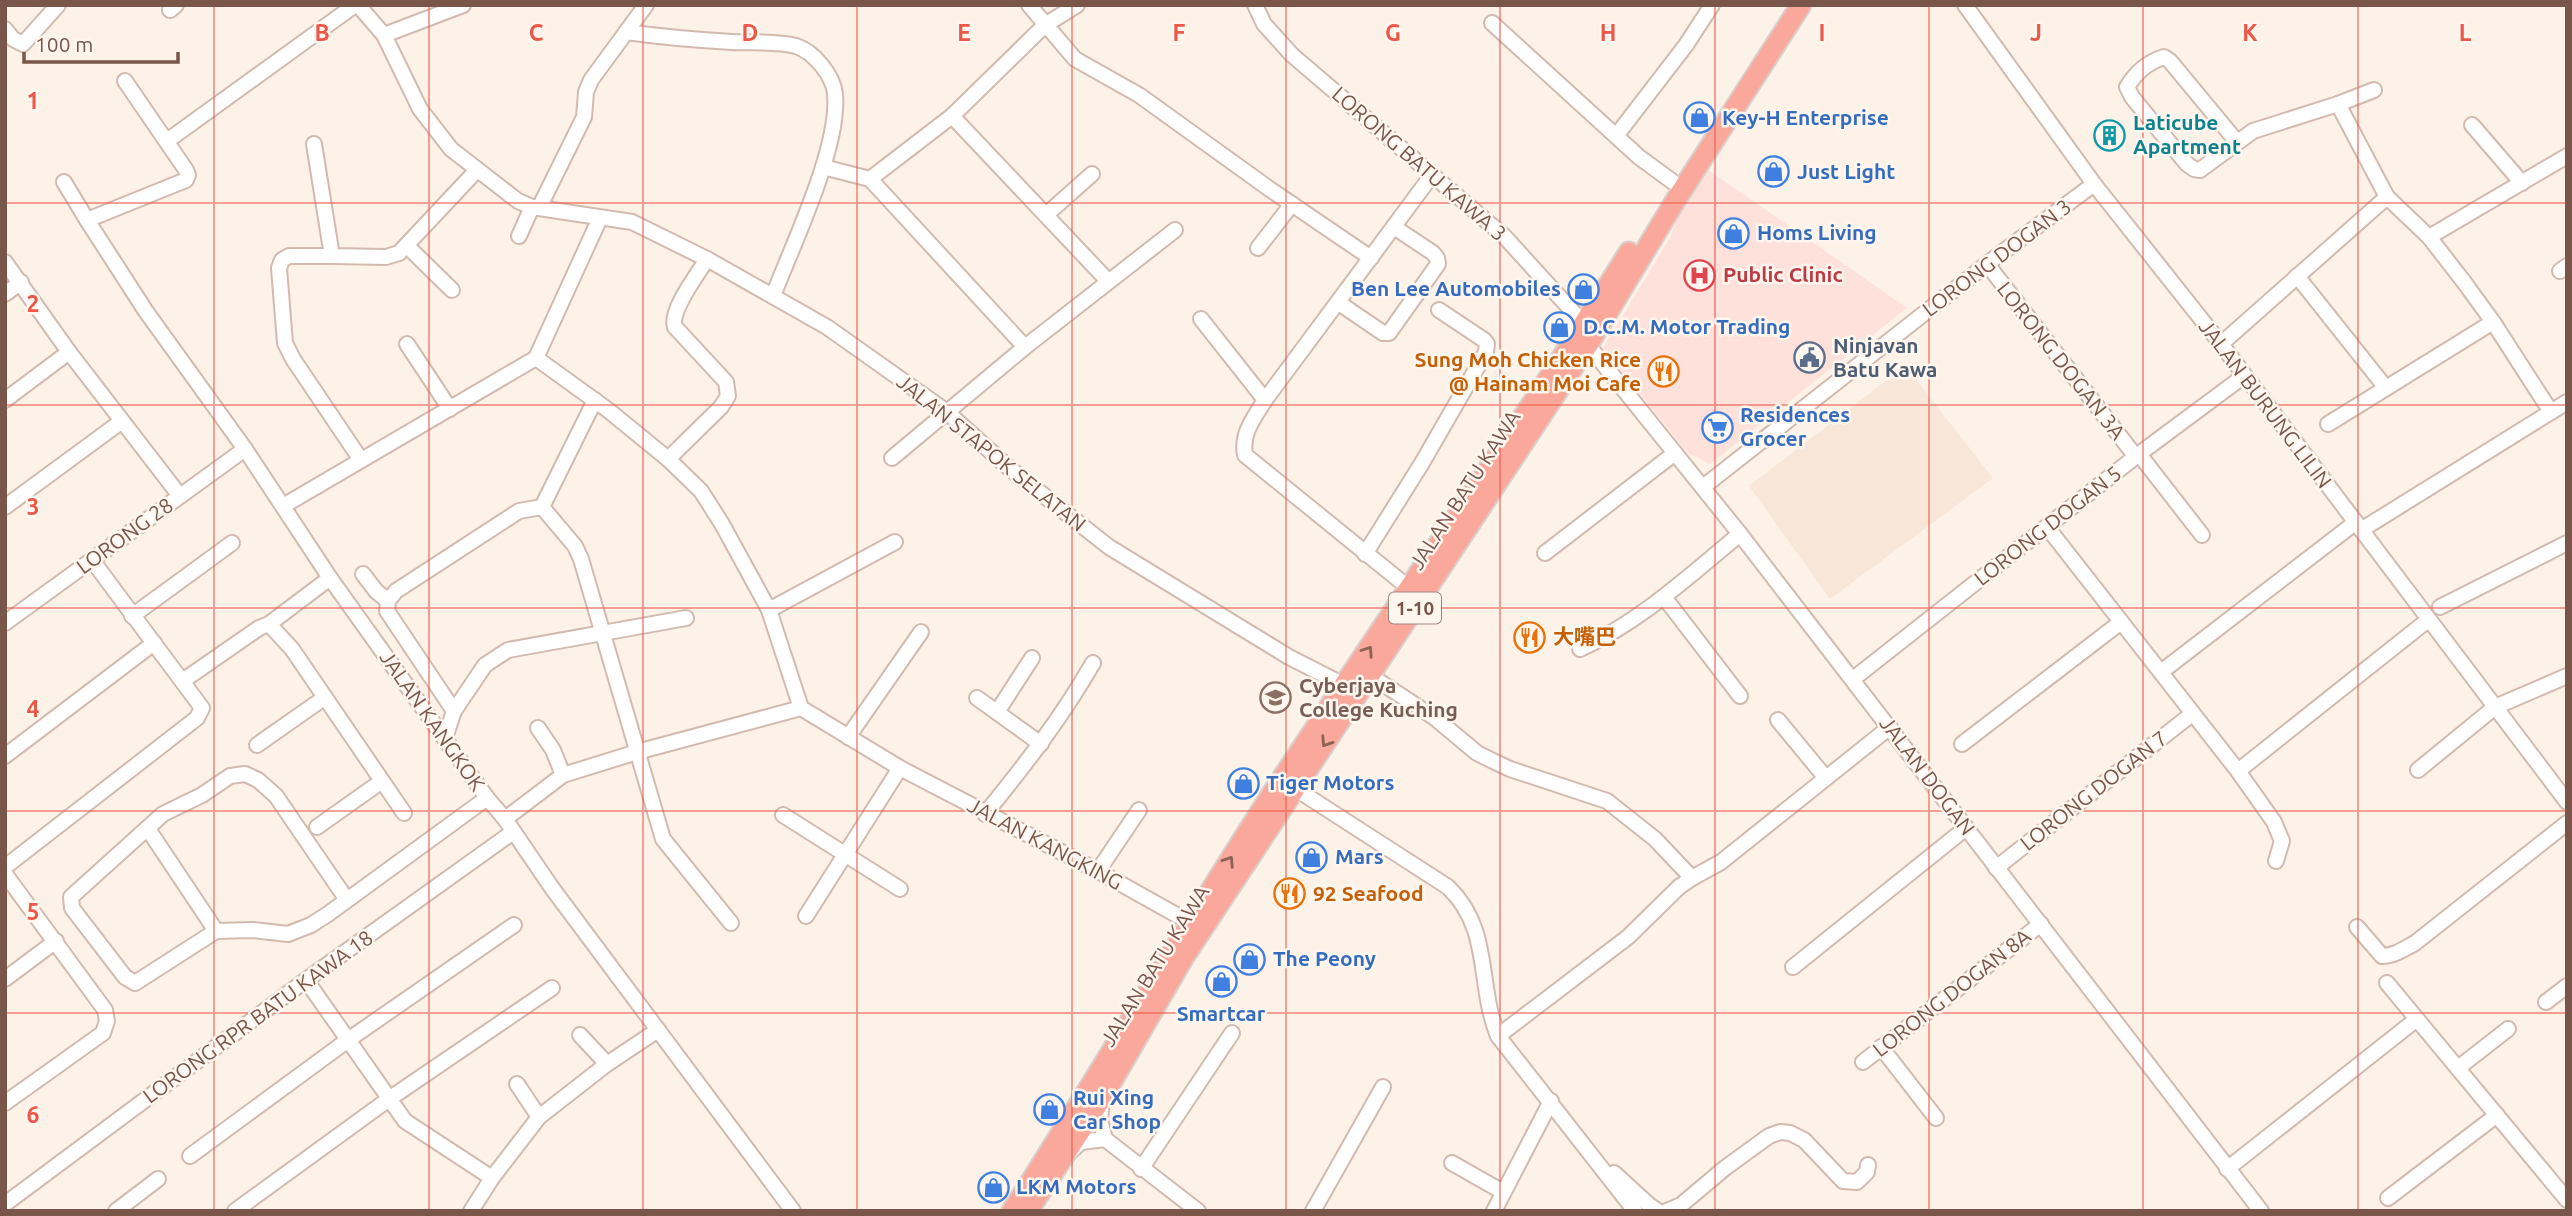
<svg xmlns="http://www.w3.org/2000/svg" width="2572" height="1216" viewBox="0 0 2572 1216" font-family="Ubuntu,'Noto Sans SC',sans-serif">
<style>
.residential{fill:#f8e6d8}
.commercial{fill:#fee1db}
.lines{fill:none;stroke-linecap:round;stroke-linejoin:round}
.minor-casing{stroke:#d3baaf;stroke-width:18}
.highway-casing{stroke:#d9cfcc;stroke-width:23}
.minor{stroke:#fff;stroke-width:14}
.highway{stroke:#faa89c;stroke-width:19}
.oneway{stroke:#8c6156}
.grid{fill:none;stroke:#ed5747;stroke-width:2;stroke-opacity:0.55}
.labels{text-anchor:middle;stroke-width:5;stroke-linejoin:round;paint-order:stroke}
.shield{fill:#fff7ef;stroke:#a1867c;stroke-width:2}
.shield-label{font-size:19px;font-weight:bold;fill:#79554a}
.shop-label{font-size:21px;font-weight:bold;fill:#366cbe;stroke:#fff7ef;text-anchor:start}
.culture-label{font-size:21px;font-weight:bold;fill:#0d838f;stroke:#fff7ef;text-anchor:start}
.street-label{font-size:21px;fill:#79554a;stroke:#fff7ef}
.health-label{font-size:21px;font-weight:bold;fill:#be3a42;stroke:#fff7ef;text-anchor:start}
.service-label{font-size:21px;font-weight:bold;fill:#4e5e75;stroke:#fff7ef;text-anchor:start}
.food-label{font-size:21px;font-weight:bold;fill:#c56008;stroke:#fff7ef;text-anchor:start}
.education-label{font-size:21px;font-weight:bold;fill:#785e54;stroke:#fff7ef;text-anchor:start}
.grid-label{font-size:23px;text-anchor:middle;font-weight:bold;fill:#ed5747;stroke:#fff7ef;stroke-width:5;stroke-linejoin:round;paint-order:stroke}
</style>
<rect width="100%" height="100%" fill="#fdf2e8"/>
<!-- residential -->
<path class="residential" d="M 1905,366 L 1993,478 L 1830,599 L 1749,486 Z"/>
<!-- commercial -->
<path class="commercial" d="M 1707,169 L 1907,308 L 1710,464 L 1688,453 L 1603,348 L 1669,240 L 1681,209 Z"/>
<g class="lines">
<defs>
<g id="minor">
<path d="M 358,5 L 384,35 L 420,109 L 451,149 L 518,201 L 532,207 L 632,222 L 707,259 L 827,327 L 947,412 L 1009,468 L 1109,547 L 1289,657 L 1344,685"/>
<path d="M 1029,5 L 1075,59 L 1139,95 L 1271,190 L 1371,258"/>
<path d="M 1255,5 L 1264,24 L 1292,55 L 1504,236 L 1584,324"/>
<path d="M 1965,5 L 2094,184 L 2221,344 L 2567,802"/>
<path d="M 170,10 L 176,5"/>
<path d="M 1492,23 L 1639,157 L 1673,182"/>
<path d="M 5,29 L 13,39 L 23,44 L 58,5"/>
<path d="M 626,32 C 662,37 697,40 732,42 C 752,43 776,41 796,46 C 814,52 833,75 835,94 C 840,147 793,244 773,296"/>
<path d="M 384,35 L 463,5"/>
<path d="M 2338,104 L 2387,197 L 2429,237 L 2464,282 L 2493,322 L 2551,412"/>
<path d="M 952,116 L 1108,281"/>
<path d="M 2472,125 L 2522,183"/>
<path d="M 1616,136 L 1686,45 L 1712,5"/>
<path d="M 167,141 L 355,5"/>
<path d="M 2237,142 L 2170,61 L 2164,57 C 2148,62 2136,72 2127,87 L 2132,97 L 2187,164 L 2194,169 L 2200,170 L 2253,131 L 2338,104 L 2374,90"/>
<path d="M 314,144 L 332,256 L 386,257 L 399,253 L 477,170"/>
<path d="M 823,167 L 870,179 L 952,116 L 1045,25 L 1077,5"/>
<path d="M 870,179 L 1025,347"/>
<path d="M 64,182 L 87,220 L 186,180 L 188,175 L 186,170 L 125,81"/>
<path d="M 539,208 L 584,117 L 586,92 L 591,80 L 646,5"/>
<path d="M 1047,214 L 1092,174"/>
<path d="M 87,220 L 145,310 L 245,449 L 330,578 L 487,798 L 505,819 L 552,888 L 793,1211"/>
<path d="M 519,236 L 532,207"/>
<path d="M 2429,237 L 2567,156"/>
<path d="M 407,246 L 452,290"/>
<path d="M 1258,248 L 1292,204"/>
<path d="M 332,256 L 289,256 L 282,260 L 279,268 L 285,343 L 293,359 L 361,460"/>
<path d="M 5,262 L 69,352 L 180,496"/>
<path d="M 1987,264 L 2136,457"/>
<path d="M 2560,271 L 2567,266"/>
<path d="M 2297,276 L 2386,388"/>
<path d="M 5,294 L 21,282"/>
<path d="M 1339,303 L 1383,333 L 1389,333 L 1438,264 L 1437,258 L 1433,253 L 1394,227"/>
<path d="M 1201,319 L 1265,400"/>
<path d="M 407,344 L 450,409"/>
<path d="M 2221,344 L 2387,197"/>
<path d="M 1588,345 L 1740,534 L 2261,1211"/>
<path d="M 536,358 L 608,410 L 668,459 L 701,491 L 722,524 L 769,610 L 801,708 L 900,768 L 1098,871 L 1189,922"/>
<path d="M 536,358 L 600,218"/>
<path d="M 5,400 L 69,352"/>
<path d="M 2328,424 L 2493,322"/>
<path d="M 2139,454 L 2202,535"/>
<path d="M 892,458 L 1025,347 L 1175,230"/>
<path d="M 668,459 L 721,407 L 728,396 L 726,382 L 675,327 C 669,311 698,274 707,259"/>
<path d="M 1703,487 L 1987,264 L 2094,184"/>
<path d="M 283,506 L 536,358"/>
<path d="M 5,507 L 122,421"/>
<path d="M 542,507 L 575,546 L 581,559 L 663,839 L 731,923"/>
<path d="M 542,507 L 595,400"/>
<path d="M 2047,527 L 2238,771 L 2274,822 L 2282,841 L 2276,861"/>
<path d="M 2361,530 L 2567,402"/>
<path d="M 1545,553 L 1675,453"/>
<path d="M 1365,554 L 1422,463 L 1486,352 L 1487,344 L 1484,340 L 1439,310"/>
<path d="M 363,574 L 376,591 L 388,601"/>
<path d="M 1409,588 L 1245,455 C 1241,433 1254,418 1265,400 L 1432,175"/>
<path d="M 1664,597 L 1740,696"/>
<path d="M 2440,607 L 2567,543"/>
<path d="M 769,610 L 895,542"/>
<path d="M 132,616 L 232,543"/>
<path d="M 5,623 L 245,449"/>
<path d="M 269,624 L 292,649 L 404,813"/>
<path d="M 1580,649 C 1640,622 1690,575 1740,534"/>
<path d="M 2161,672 L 2356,522"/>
<path d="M 1371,676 L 1435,718 L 1477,753 L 1493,761 L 1510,769 L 1607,801 L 1655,839 L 1692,878 L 1721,862 L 1890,727"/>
<path d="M 1853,679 L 2139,454 L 2244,376"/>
<path d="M 184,680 L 259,628 L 269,624 L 330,578"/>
<path d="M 977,698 L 1041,744"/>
<path d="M 454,711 L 387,611 L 388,601 L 396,591 L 519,511 L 542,507"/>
<path d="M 997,712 L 1032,658"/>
<path d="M 1778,720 L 1825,777"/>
<path d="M 538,728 L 553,750 L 563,775"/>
<path d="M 848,737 L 921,632"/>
<path d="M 445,738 L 454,711 L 485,665 L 508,650 L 686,618"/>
<path d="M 1962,744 L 2121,622"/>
<path d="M 257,745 L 324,698"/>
<path d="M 5,756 L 154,643"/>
<path d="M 2418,770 L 2495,707 L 2567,676"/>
<path d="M 2238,771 L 2428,620"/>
<path d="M 1296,789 L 1448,887 C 1492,929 1477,985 1498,1036"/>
<path d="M 985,814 C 1025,765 1062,717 1093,663"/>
<path d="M 783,815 L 900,889"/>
<path d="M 505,819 L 563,775 L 637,752 L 801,708"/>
<path d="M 317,827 L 382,781"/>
<path d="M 148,829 L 216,931"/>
<path d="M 5,867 L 197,718 L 202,708 L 92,560"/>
<path d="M 1996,868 L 2192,714"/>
<path d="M 1098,871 L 1139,810"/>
<path d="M 5,874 L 105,1010 L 107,1021 L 103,1033 L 5,1103"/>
<path d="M 347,900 L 276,796 L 258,780 L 245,774 L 230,776 L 202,795 L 163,814 L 71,897 L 72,908 L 125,977 L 135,983 L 216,931 L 253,930 L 288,934 L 311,925 L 328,914 L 487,798"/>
<path d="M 806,916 L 900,768"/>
<path d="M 2357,927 L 2382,956 C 2394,956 2404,949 2415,943 L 2567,823"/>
<path d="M 1793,967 L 1966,828"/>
<path d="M 5,979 L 56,941"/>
<path d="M 306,980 L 405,1121 L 492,1178"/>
<path d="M 2387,983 L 2567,1200"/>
<path d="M 2546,1002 L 2567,986"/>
<path d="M 580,1035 L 607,1064"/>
<path d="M 1881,1047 L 1936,1118"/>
<path d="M 1863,1062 L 2041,924"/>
<path d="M 2458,1068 L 2508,1029"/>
<path d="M 517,1084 L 539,1117"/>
<path d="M 1102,1102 L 1100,1120 L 1105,1139 L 1198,1211"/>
<path d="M 1071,1151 L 1081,1142 L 1105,1139"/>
<path d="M 190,1156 L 348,1040 L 514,925"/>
<path d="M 1452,1163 L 1503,1192"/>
<path d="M 1141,1169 L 1232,1033"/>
<path d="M 2227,1169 L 2417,1019"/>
<path d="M 1614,1173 L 1649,1205 L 1658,1211"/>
<path d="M 2388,1198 L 2497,1115"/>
<path d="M 5,1204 L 306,980 L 513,832"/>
<path d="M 116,1211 L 158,1179"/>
<path d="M 235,1211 L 389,1099 L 552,988"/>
<path d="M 471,1211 L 492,1178 L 539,1117 L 607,1064 L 658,1030"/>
<path d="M 1313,1211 L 1383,1087"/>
<path d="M 1494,1211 L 1551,1101"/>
<path d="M 1635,1211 L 1498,1036 L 1628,937 L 1679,887 L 1692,878"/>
<path d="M 1667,1211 L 1681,1205 L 1725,1168 L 1769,1136 L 1780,1132 L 1790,1133 L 1804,1140 L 1843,1181 L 1857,1182 L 1867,1172 L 1868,1165"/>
</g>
<g id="highway">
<path d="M 1012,1211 C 1103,1069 1187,924 1279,783 C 1395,606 1517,432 1629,252"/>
<path d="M 1028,1211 L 1104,1095 L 1184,957 L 1588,345 L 1677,198 L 1801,5"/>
</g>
</defs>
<!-- minor casing -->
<use href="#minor" class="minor-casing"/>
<!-- highway casing -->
<use href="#highway" class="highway-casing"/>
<!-- minor -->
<use href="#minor" class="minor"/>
<!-- highway -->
<use href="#highway" class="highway"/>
</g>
<!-- one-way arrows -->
<defs><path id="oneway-chevron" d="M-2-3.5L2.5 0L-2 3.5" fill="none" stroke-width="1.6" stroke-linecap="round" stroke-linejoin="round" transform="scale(1.75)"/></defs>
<g class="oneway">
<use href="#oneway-chevron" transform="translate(1368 651) rotate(-56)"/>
<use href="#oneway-chevron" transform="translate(1326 742) rotate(123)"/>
<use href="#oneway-chevron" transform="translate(1229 861) rotate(-57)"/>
</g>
<!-- grid -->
<path class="grid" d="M 214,5 L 214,1211M 429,5 L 429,1211M 643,5 L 643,1211M 857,5 L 857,1211M 1072,5 L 1072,1211M 1286,5 L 1286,1211M 1500,5 L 1500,1211M 1715,5 L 1715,1211M 1929,5 L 1929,1211M 2143,5 L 2143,1211M 2358,5 L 2358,1211M 5,203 L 2567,203M 5,405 L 2567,405M 5,608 L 2567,608M 5,811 L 2567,811M 5,1013 L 2567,1013"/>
<!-- icons -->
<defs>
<symbol id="shop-ring" viewBox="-11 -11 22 22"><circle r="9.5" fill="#fff7ef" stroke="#3f7fe0" stroke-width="1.5"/><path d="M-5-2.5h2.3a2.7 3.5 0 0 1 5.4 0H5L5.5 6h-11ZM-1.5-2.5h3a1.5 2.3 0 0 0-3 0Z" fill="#3f7fe0"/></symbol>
<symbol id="building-ring" viewBox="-11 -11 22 22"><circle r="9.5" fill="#fff7ef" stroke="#0f9aa8" stroke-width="1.5"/><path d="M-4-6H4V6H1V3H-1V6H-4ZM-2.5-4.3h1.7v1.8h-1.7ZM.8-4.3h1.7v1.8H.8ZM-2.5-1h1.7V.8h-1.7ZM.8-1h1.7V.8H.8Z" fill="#0f9aa8"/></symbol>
<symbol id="hospital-ring" viewBox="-11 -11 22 22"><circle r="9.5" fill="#fff7ef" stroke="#e0444e" stroke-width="1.5"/><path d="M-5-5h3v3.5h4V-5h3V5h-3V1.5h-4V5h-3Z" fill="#e0444e"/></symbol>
<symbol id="civic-ring" viewBox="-11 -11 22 22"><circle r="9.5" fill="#fff7ef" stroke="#5c6f8a" stroke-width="1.5"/><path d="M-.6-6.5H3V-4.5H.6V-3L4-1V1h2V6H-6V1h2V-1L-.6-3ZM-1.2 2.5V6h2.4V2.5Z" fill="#5c6f8a"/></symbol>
<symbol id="restaurant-ring" viewBox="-11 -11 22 22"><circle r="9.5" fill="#fff7ef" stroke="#e8710a" stroke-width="1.5"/><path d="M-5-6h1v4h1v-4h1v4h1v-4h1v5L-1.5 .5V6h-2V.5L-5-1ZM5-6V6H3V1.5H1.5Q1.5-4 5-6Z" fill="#e8710a"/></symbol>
<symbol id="supermarket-ring" viewBox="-11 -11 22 22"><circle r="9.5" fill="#fff7ef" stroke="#3f7fe0" stroke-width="1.5"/><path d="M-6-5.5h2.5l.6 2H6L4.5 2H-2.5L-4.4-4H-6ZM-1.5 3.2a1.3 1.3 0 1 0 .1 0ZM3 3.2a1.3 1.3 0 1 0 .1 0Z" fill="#3f7fe0"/></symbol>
<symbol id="university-ring" viewBox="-11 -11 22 22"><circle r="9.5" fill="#fff7ef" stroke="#8d6e63" stroke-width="1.5"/><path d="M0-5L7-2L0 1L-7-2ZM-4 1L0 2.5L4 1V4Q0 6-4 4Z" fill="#8d6e63"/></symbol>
</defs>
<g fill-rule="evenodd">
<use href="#shop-ring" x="1682" y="100" width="35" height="35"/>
<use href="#building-ring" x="2092" y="118" width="35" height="35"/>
<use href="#shop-ring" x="1756" y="154" width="35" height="35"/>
<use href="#shop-ring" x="1716" y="216" width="35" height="35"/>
<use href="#hospital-ring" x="1682" y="258" width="35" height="35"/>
<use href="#shop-ring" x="1566" y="272" width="35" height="35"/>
<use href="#shop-ring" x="1542" y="310" width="35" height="35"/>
<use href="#civic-ring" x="1792" y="340" width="35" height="35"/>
<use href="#restaurant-ring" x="1646" y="354" width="35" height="35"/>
<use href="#supermarket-ring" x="1700" y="410" width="35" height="35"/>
<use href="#restaurant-ring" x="1512" y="620" width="35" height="35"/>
<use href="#university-ring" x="1258" y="680" width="35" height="35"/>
<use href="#shop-ring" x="1226" y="766" width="35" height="35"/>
<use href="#shop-ring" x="1294" y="840" width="35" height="35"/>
<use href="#restaurant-ring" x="1272" y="876" width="35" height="35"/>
<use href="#shop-ring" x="1232" y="942" width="35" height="35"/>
<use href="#shop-ring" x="1204" y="964" width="35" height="35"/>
<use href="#shop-ring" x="1032" y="1092" width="35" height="35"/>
<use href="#shop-ring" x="976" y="1170" width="35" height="35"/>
</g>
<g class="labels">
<!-- shield labels -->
<rect class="shield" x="1389" y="592.5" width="52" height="31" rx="5"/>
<g class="shield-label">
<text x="1415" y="615">1-10</text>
</g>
<!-- shop labels -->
<g class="shop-label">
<text x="1722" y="125">Key-H Enterprise</text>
<text x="1797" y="179">Just Light</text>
<text x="1757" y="240">Homs Living</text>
<text x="1561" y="296" text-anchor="end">Ben Lee Automobiles</text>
<text x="1583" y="334">D.C.M. Motor Trading</text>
<text x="1740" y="422">Residences<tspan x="1740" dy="24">Grocer</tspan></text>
<text x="1266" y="790">Tiger Motors</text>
<text x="1335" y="864">Mars</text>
<text x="1273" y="966">The Peony</text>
<text x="1221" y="1021" text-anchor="middle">Smartcar</text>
<text x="1073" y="1105">Rui Xing<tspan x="1073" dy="24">Car Shop</tspan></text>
<text x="1016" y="1194">LKM Motors</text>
</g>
<!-- culture labels -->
<g class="culture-label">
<text x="2133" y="130">Laticube<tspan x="2133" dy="24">Apartment</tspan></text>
</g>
<!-- street labels -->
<g class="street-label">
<text transform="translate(1419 164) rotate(41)" y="7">LORONG BATU KAWA 3</text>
<text transform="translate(1997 258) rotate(-37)" y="7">LORONG DOGAN 3</text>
<text transform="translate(2061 361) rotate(52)" y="7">LORONG DOGAN 3A</text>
<text transform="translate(2265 404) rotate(53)" y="7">JALAN BURUNG LILIN</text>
<text transform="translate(991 453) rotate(39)" y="7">JALAN STAPOK SELATAN</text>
<text transform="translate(1465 490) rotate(-57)" y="7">JALAN BATU KAWA</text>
<text transform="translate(2048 526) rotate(-38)" y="7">LORONG DOGAN 5</text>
<text transform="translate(125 536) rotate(-36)" y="7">LORONG 28</text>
<text transform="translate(432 721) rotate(55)" y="7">JALAN KANGKOK</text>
<text transform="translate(1927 776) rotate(53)" y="7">JALAN DOGAN</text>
<text transform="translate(2094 791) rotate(-38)" y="7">LORONG DOGAN 7</text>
<text transform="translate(1045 844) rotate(28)" y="7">JALAN KANGKING</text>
<text transform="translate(1155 966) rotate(-58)" y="7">JALAN BATU KAWA</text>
<text transform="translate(1952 993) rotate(-38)" y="7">LORONG DOGAN 8A</text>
<text transform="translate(258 1017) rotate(-36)" y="7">LORONG RPR BATU KAWA 18</text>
</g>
<!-- health labels -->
<g class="health-label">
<text x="1723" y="282">Public Clinic</text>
</g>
<!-- service labels -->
<g class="service-label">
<text x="1833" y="353">Ninjavan<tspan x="1833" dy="24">Batu Kawa</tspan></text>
</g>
<!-- food labels -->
<g class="food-label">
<text x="1641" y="367" text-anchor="end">Sung Moh Chicken Rice<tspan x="1641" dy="24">@ Hainam Moi Cafe</tspan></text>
<text x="1553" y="644">大嘴巴</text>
<text x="1313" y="901">92 Seafood</text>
</g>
<!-- education labels -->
<g class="education-label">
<text x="1299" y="693">Cyberjaya<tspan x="1299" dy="24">College Kuching</tspan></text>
</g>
</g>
<g class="grid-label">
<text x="322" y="41">B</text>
<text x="536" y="41">C</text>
<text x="750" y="41">D</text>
<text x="964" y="41">E</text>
<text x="1179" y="41">F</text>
<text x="1393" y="41">G</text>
<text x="1608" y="41">H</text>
<text x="1822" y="41">I</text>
<text x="2036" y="41">J</text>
<text x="2250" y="41">K</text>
<text x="2465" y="41">L</text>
<text x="33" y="109">1</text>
<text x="33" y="312">2</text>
<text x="33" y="515">3</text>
<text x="33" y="717">4</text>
<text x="33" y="920">5</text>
<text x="33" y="1123">6</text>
</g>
<!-- border -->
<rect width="2572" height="1216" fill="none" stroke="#79554a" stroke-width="14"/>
<!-- scale -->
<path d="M24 52v10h154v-10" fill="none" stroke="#79554a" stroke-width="3.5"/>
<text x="35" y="52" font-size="21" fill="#79554a" stroke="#fff7ef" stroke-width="5" paint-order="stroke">100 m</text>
</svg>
